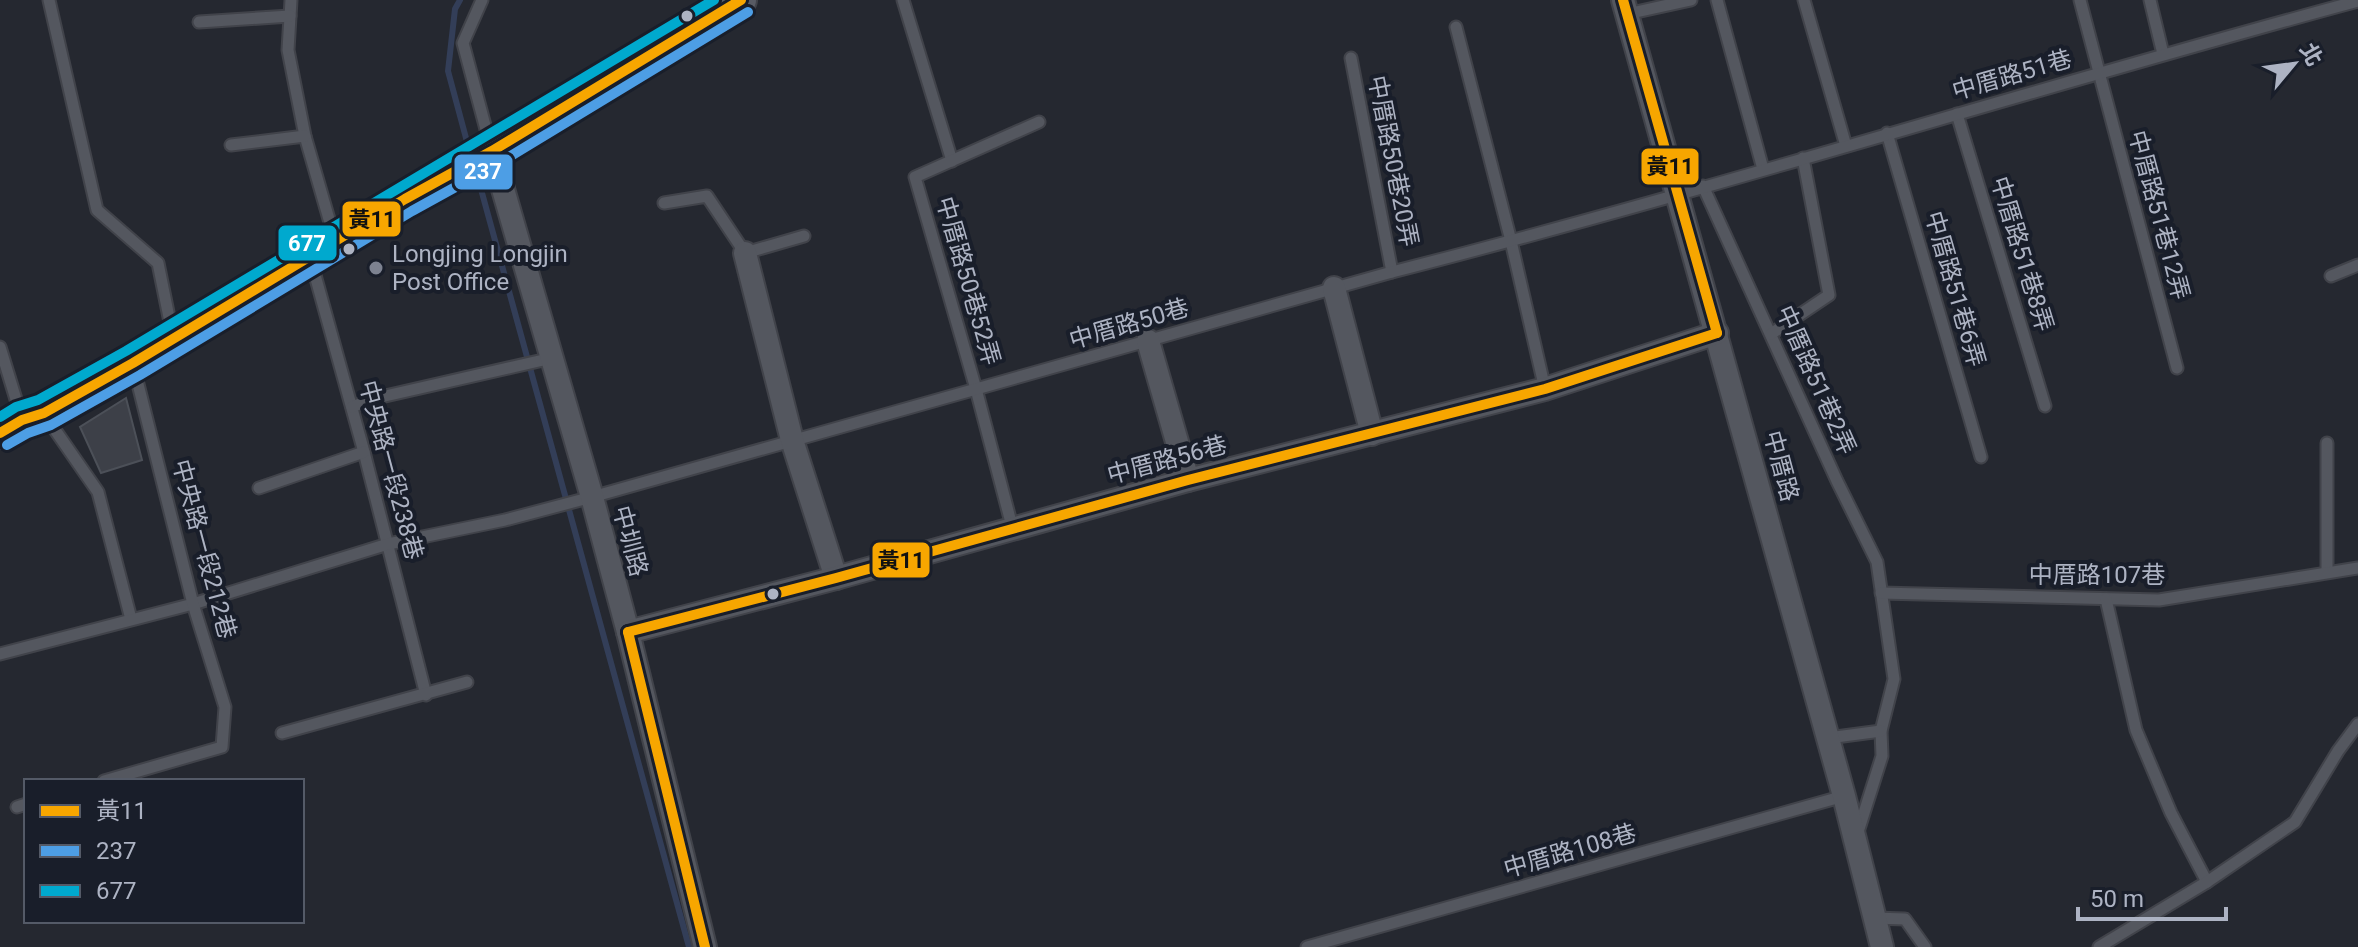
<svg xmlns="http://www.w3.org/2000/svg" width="2358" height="947" viewBox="0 0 2358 947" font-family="Roboto,'Noto Sans TC',sans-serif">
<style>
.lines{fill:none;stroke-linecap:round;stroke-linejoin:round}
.stream{stroke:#333e58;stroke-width:6}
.building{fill:#3d4048;stroke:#4c5058;stroke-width:2}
.lane-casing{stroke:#41434a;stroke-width:15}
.street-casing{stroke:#41434a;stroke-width:26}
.secondary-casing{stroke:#41434a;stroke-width:34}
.lane{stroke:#54575f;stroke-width:11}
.street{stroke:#54575f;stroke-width:22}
.secondary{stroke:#585b64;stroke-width:30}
.bus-1-casing{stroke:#191e2a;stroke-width:16}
.bus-2-casing{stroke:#191e2a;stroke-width:16}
.bus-3-casing{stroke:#191e2a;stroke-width:16}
.bus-1{stroke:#f7a600;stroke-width:10}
.bus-2{stroke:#4d9ee5;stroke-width:10}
.bus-3{stroke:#00a9ce;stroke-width:10}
.bus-dot{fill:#adb3c3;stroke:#191e2a;stroke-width:3}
.poi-dot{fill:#7d8290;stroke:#191e2a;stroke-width:3}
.labels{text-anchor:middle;stroke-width:8;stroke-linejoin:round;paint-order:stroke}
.street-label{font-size:24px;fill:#adb3c3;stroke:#191e2a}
.poi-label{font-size:24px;fill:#adb3c3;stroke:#191e2a;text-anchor:start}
.line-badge{stroke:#191e2a;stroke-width:3}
.badge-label{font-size:22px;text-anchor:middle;font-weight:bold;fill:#fff}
.pale-badge-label{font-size:22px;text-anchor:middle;font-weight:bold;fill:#111}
</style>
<rect width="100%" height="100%" fill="#252830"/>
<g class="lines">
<!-- stream -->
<g class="stream">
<path d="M 460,0 L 455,9 L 448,71 L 470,153"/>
<path d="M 476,171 L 689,947"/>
</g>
</g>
<!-- building -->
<path class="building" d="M 126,398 L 142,460 L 101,473 L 80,427 Z"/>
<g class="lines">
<defs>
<g id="lane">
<path d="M 49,0 L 97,210 L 158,263 L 173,337"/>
<path d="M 291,0 L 288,50 L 305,136 L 335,240"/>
<path d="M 482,0 L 463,43 L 491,148"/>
<path d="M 903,0 L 952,161"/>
<path d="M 1717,0 L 1763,169"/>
<path d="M 1804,0 L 1846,146"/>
<path d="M 2080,0 L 2177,368"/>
<path d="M 2150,0 L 2163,54"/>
<path d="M 1627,14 L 1691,0"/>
<path d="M 199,22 L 290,16"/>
<path d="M 1456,27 L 1511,241 L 1545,389"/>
<path d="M 1351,58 L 1392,272"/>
<path d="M 1957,114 L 2045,406"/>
<path d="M 1887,133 L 1981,457"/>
<path d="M 231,145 L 305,136"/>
<path d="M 1703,186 L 1837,481 L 1877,562 L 1894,679 L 1881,731 L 1882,756 L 1857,835"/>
<path d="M 664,203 L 707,196 L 745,253 L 804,236"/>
<path d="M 310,257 L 364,452 L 426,695"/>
<path d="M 2331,276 L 2358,265"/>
<path d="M 1771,334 L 1829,295 L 1803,158"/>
<path d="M 0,347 L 22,419"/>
<path d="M 352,407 L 372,399 L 552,358"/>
<path d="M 44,414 L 98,492 L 131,619"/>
<path d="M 259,488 L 364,452"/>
<path d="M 1013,530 L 976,389 L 915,177 L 1039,122"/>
<path d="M 2327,571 L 2327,443"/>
<path d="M 1881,593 L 2159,600 L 2358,568"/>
<path d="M 2106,599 L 2136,730 L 2171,813 L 2207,882"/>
<path d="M 0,654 L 193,604 L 388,544 L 505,520 L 592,497 L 1392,272 C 1716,189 2035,88 2358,1"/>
<path d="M 282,733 L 467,682"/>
<path d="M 1828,738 L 1881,731"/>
<path d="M 104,781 L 222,747 L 225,707 L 193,604 L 133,364"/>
<path d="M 17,807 L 26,804"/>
<path d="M 1874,918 L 1905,919 L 1925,947"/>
<path d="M 1307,947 L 1844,796"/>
<path d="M 2099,947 L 2207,882 L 2295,822 L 2338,751 L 2358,724"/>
</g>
<g id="street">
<path d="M 1623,0 L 1844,796 L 1882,947"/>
<path d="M 492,151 L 592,497 L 628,632 L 705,947"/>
<path d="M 745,253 L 792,440 L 836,578"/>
<path d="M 1334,288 L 1372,434"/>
<path d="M 1148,341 L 1188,480"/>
<path d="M 628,632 L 836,578 L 1188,480 L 1545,389 L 1717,333"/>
</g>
<path id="secondary" d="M 0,433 L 22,420 L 44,413 L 133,363 L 405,199 L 492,151 L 741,0"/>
</defs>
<!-- lane casing -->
<use href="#lane" class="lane-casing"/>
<!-- street casing -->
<use href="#street" class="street-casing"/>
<!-- secondary casing -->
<use href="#secondary" class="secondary-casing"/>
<!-- lane -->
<use href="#lane" class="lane"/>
<!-- street -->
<use href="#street" class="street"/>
<!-- secondary -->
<use href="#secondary" class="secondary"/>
<defs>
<g id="bus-1">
<path d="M 1623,0 L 1717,333"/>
<path d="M 0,433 L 22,420 L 44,413 L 133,363 L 405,199 L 492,151 L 741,0"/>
<path d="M 628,632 L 836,578 L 1188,480 L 1545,389 L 1717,333"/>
<path d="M 628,632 L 705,947"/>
</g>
<path id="bus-2" d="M 7,445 L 28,433 L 51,425 L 140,375 L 412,211 L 499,163 L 748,12"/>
<path id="bus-3" d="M 0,417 L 16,407 L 38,400 L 126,351 L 714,0"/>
</defs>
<!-- bus-1 casing -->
<use href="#bus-1" class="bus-1-casing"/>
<!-- bus-2 casing -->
<use href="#bus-2" class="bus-2-casing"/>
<!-- bus-3 casing -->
<use href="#bus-3" class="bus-3-casing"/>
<!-- bus-1 -->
<use href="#bus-1" class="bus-1"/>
<!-- bus-2 -->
<use href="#bus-2" class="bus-2"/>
<!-- bus-3 -->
<use href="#bus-3" class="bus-3"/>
</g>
<!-- markers -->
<g class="bus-dot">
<circle cx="687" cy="16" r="7"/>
<circle cx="349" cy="249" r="7"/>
<circle cx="773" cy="594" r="7"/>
</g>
<circle class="poi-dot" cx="376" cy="268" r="8"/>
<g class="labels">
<!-- street labels -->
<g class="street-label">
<text transform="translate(2012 75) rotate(-16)" y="8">中厝路51巷</text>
<text transform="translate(1393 161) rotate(79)" y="8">中厝路50巷20弄</text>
<text transform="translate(2159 215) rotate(75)" y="8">中厝路51巷12弄</text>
<text transform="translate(2022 254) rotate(73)" y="8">中厝路51巷8弄</text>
<text transform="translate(968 281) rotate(74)" y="8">中厝路50巷52弄</text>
<text transform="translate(1955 289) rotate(74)" y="8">中厝路51巷6弄</text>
<text transform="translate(1129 324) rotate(-16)" y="8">中厝路50巷</text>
<text transform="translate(1816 380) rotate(66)" y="8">中厝路51巷2弄</text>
<text transform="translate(1167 460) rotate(-15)" y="8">中厝路56巷</text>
<text transform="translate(1781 466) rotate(75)" y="8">中厝路</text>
<text transform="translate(391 470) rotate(75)" y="8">中央路一段238巷</text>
<text transform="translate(630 541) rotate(75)" y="8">中圳路</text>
<text transform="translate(204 549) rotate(75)" y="8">中央路一段212巷</text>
<text x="2097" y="583">中厝路107巷</text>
<text transform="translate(1570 851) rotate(-16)" y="8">中厝路108巷</text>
</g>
<!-- poi labels -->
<g class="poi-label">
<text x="392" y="262">Longjing Longjin<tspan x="392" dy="28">Post Office</tspan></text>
</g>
</g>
<g class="line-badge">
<rect x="1640" y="147" width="60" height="39" rx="8" fill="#f7a600"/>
<rect x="453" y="153" width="61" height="38" rx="8" fill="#4d9ee5"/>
<rect x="341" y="200" width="61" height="38" rx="8" fill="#f7a600"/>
<rect x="277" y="224" width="61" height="38" rx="8" fill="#00a9ce"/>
<rect x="871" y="541" width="60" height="38" rx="8" fill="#f7a600"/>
</g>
<g class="badge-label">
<text x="483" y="179">237</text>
<text x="307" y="251">677</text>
</g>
<g class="pale-badge-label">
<text x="1670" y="174">黃11</text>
<text x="372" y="227">黃11</text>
<text x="901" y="568">黃11</text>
</g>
<!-- legend -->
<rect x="24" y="779" width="280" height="144" fill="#191e2a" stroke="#545a67" stroke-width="2"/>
<rect x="40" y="805" width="40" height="12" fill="#f7a600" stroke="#545a67" stroke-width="2"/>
<text x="96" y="819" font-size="24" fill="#adb3c3">黃11</text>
<rect x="40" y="845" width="40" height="12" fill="#4d9ee5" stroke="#545a67" stroke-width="2"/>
<text x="96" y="859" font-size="24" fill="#adb3c3">237</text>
<rect x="40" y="885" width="40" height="12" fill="#00a9ce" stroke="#545a67" stroke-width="2"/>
<text x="96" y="899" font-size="24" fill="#adb3c3">677</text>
<!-- north arrow -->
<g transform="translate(2294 64) rotate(61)" stroke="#191e2a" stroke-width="6" paint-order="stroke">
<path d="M0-6L14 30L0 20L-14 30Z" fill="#adb3c3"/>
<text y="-12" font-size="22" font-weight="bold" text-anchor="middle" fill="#adb3c3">北</text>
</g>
<!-- scale -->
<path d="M2078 907v12h148v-12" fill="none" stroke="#adb3c3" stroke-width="4"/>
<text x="2090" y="907" font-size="24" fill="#adb3c3" stroke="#191e2a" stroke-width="6" paint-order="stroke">50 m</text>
</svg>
